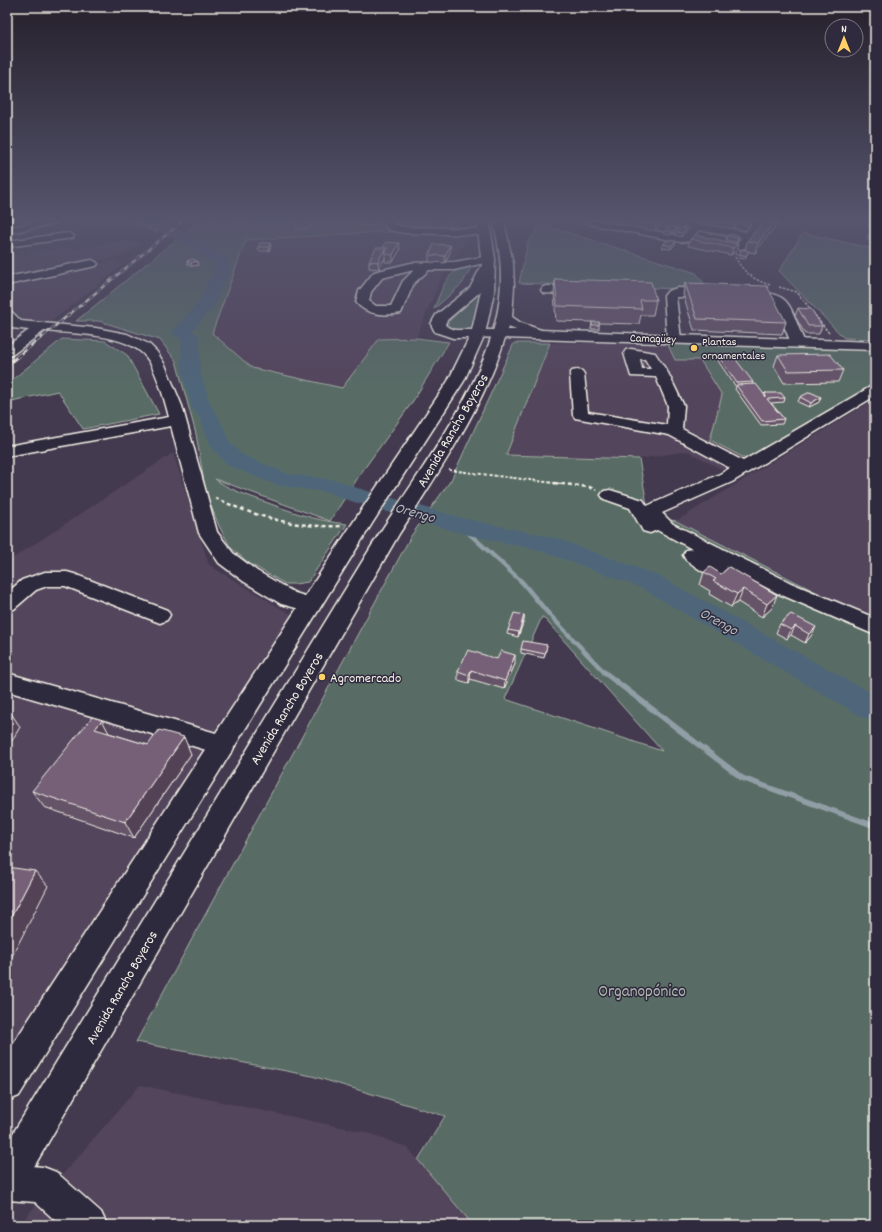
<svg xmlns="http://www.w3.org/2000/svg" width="882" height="1232" viewBox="0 0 882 1232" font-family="Dekko,sans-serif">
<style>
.built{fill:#53455b}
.green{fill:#596c65;stroke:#a6aea6;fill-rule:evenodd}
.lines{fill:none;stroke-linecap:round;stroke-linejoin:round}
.stream-far1{stroke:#919ea6;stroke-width:4.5}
.stream{stroke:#919ea6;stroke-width:5.5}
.river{fill:#4f667a;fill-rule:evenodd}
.minor-casing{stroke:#f4f1e8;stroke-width:3}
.major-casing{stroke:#f4f1e8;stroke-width:3}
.highway-casing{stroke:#f4f1e8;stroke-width:3}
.path-far2{stroke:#f4f1e8;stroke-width:1.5;stroke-dasharray:2.5 1.5;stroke-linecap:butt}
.path-far1{stroke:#f4f1e8;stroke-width:2;stroke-dasharray:3 2;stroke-linecap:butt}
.path{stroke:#f4f1e8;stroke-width:2.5;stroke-dasharray:4 3;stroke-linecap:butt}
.minor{fill:#2f2a3d;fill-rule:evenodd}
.major{fill:#2f2a3d;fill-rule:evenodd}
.highway{fill:#2f2a3d;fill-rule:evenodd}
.rail-far1-casing{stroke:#f4f1e8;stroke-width:2.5}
.rail-casing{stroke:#f4f1e8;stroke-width:3}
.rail-far1{stroke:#2f2a3d;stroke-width:1.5;stroke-dasharray:5;stroke-linecap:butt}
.rail{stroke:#2f2a3d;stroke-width:2;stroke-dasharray:6;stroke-linecap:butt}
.wall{fill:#655367;stroke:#f4f1e8}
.shaded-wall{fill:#524354;stroke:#f4f1e8}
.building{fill:#756078;stroke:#f4f1e8}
.poi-dot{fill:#ffd166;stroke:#2f2a3d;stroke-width:1.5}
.labels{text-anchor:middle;stroke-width:3;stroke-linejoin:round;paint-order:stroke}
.far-street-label{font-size:12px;fill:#f4f1e8;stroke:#2f2a3d}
.far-poi-label{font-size:12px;fill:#f4f1e8;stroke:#2f2a3d;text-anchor:start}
.street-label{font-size:14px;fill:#f4f1e8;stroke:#2f2a3d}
.poi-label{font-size:14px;fill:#f4f1e8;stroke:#2f2a3d;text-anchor:start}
.water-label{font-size:15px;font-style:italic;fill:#b2b9bc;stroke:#2f2a3d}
.near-park-label{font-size:17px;fill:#aeb5ad;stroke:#2f2a3d}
</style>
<rect width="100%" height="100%" fill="#443a4f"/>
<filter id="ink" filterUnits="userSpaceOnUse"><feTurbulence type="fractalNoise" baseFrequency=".025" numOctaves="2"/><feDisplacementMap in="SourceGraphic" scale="8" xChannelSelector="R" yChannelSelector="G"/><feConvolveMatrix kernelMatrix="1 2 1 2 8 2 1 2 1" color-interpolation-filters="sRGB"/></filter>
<g filter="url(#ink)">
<!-- built -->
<g class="built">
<path d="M 384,232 L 471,233 L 440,280 L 416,338 L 379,339 L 342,388 L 252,368 L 212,333 L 246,240 Z"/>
<path d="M 123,241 L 141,243 L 124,256 L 7,279 L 7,258 L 54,249 L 75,249 Z"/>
<path d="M 117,260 L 122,266 L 48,324 L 25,321 L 7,304 L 7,283 Z"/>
<path d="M 550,343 L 667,343 L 675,360 L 700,360 L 723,395 L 710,440 L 746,459 L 725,471 L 687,451 L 639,459 L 505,455 Z"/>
<path d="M 875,399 L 875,622 L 676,521 Z"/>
<path d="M 173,453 L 209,565 L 294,616 L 7,1061 L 7,562 Z"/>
<path d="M 140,1085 L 369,1133 L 408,1148 L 473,1225 L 19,1225 Z"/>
</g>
<!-- green -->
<g class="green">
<path d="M 127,221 L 171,221 L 157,232 Z"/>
<path d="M 201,221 L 456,221 L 459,233 L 384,232 L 246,240 L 212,333 L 252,368 L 342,388 L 379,339 L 416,338 L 449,342 L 411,404 L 361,473 L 330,521 L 215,479 C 228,489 244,494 260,500 C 290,511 315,521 347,524 L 308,582 L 295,584 L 285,584 L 249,563 L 231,548 L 219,526 L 206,494 L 196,434 L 176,361 L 160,340 L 99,321 L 76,321 L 189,229 Z"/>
<path d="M 541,224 L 696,273 L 709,290 L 519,283 L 528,242 Z"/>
<path d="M 803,233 L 875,249 L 875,339 L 844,338 L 779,271 Z"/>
<path d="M 473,264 L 462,284 L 434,309 C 444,284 446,271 473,264 Z"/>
<path d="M 480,293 L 473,329 C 464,334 455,330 446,326 L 450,320 Z"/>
<path d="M 62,339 L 105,341 L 127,355 L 159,414 L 83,429 L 58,391 L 7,402 L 7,384 Z"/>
<path d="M 514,343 L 550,343 L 506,455 L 639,459 L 649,516 L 676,521 L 875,622 L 875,1225 L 473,1225 L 418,1160 L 445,1116 L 312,1076 L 136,1042 L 411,536 L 451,480 ZM 542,617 L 543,617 L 662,751 L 505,699 Z"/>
<path d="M 667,343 L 875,350 L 875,385 L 746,459 L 710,440 L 722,395 L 700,360 L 675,360 Z"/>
</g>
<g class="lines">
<!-- stream-far1 -->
<path class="stream-far1" d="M 460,525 L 522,582 L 547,612 L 606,674"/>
<!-- stream -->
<path class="stream" d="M 605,673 L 742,778 L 875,826"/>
<!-- river -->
<path class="river" d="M 142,221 L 159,221 L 198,238 L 229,263 L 230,274 L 221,285 L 221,290 L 215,304 L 192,331 L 199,337 L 200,371 L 211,406 L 220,419 L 231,444 L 243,455 L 288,474 L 337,480 L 357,488 L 462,518 L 556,538 L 657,575 L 875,695 L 875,721 L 864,718 L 639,587 L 541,551 L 460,533 L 341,498 L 331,493 L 276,485 L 227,465 L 211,447 L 200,419 L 191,406 L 182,371 L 181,339 L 175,336 L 172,332 L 199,302 L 205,290 L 205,284 L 214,273 L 214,265 L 188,244 L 144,224 Z"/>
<defs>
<g id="minor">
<path d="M 40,221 L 57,221 L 56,223 L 7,234 L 7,228 Z"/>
<path d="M 382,221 L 392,221 L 397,225 L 404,227 L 485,229 L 490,232 L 485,235 L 404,233 L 389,230 Z"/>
<path d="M 584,221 L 603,221 L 681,236 L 689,228 L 668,223 L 667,221 L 697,222 L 746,232 L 751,225 L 745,223 L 744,221 L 761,221 L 763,223 L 745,248 L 741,249 L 735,246 L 741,238 L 699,230 L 689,241 L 681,242 L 589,224 Z"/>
<path d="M 69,233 L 74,236 L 73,238 L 7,247 L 7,241 Z"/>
<path d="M 489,256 L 493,257 L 495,259 L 493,261 L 454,270 L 429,270 L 414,283 L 401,313 C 386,316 365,315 356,302 L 359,291 L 374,272 L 411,263 L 454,262 ZM 414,270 L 403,281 L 391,306 L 376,306 L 369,301 L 371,292 L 382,278 Z"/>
<path d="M 92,260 L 96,262 L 98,264 L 96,266 L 7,285 L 7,277 Z"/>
<path d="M 547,286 L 582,287 L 586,288 L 588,291 L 586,294 L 582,295 L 543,293 L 541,290 L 543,287 Z"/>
<path d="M 677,288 L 711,289 L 715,290 L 717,293 L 715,296 L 711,297 L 676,297 L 681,339 L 679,342 L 674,343 L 669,342 L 667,339 L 664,296 L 668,291 Z"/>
<path d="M 744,290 C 793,293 787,301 805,343 L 803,346 L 798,347 L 793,346 L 791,343 L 775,304 L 767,299 L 740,297 L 738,294 L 740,291 Z"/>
<path d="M 7,311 L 12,312 L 21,321 L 96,328 L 127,334 L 149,344 L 157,352 L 165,365 L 182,406 L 217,532 L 233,553 L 257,571 L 295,593 L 318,600 L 321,605 L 318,610 L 311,612 L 281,604 L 243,581 L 219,563 L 199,533 L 171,426 L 7,456 L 7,446 L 169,417 C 165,401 156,369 146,357 C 127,333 73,334 44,331 L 12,355 L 7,356 L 7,346 L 29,330 L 12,328 L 7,322 Z"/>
<path d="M 631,349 L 655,353 L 668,373 L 684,406 L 682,429 L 743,461 L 870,387 L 875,385 L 875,396 L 732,482 L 662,513 L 673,524 L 791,583 L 875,618 L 875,635 L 777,593 L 725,566 L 733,571 L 736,576 L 733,581 C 717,585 699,568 686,560 L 683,555 L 686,550 L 692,549 L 657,530 L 650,533 L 643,531 L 630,508 L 604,499 L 601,495 L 604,491 L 610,490 L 643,500 L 647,506 L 720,474 L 730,468 L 669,435 L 575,418 L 573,415 L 570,374 L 572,371 L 577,370 L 582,371 L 584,374 L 588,412 L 667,425 L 668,406 L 656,377 L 631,376 L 624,353 L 626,350 ZM 640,359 L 645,359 L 651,369 L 642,369 Z"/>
<path d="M 45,572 L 67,572 L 74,574 L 167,610 L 170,615 L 167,620 L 160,623 L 65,586 L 47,586 L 36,590 L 14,609 L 7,611 L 7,593 L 22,580 Z"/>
<path d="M 7,673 L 223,735 L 232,738 L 235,745 L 232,752 L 223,755 L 7,691 Z"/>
<path d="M 7,1164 L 43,1167 L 56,1172 L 101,1212 L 107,1225 L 60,1225 L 35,1202 L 7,1200 Z"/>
</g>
<path id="major" d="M 478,330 L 539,330 L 875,342 L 875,350 L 473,337 L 471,334 L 473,331 Z"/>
<g id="highway">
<path d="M 477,221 L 489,221 L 495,259 L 494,292 L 485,334 L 464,381 L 373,522 L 19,1096 L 7,1101 L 7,1053 L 356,518 L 448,381 L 469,338 L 453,338 L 435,332 L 431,324 L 436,315 L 470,288 L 482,265 ZM 481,291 L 472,330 L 455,330 L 446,326 L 445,324 L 447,320 Z"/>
<path d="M 494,221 L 504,221 L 513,264 L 514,286 L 512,317 L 521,323 L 544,331 L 546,334 L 544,337 L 539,338 L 508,327 C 490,398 438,473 399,534 L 20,1191 L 7,1197 L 7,1143 L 379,534 C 423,466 492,377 500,296 C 502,278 501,261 498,244 C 497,236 494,228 494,221 Z"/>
</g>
</defs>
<!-- minor casing -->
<use href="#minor" class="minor-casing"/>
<!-- major casing -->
<use href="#major" class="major-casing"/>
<!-- highway casing -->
<use href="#highway" class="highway-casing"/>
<!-- path-far2 -->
<g class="path-far2">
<path d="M 736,253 L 735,257 C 743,272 754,280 770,285"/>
<path d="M 779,287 L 797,292 L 829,333"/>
</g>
<!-- path-far1 -->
<path class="path-far1" d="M 449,470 L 562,484"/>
<!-- path -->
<g class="path">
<path d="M 554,483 L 589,487 L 596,490"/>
<path d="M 215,498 C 256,517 296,528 342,526"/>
</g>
<!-- minor -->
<use href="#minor" class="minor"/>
<!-- major -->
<use href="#major" class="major"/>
<!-- highway -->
<use href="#highway" class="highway"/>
<defs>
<path id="rail-far1" d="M 43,336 L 183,221"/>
<path id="rail" d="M 7,365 L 44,335"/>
</defs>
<!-- rail-far1 casing -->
<use href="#rail-far1" class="rail-far1-casing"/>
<!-- rail casing -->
<use href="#rail" class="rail-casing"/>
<!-- rail-far1 -->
<use href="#rail-far1" class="rail-far1"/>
<!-- rail -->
<use href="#rail" class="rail"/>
</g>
<!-- wall -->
<g class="wall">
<path d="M 296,221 L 309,221 L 310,228 L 297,229 Z"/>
<path d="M 362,221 L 375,221 L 374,226 L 363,226 Z"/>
<path d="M 419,221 L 427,221 L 427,225 L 420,226 Z"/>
<path d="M 602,221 L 752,221 L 751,223 L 749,226 L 736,223 L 735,227 L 733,229 L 687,221 L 686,227 L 684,228 L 687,229 L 686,232 L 681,237 L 675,235 L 676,232 L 679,229 L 676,228 L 676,230 L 671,235 L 664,234 L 665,230 L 669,227 L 658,225 L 658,228 L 655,231 Z"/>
<path d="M 764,221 L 779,221 L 755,253 L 748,252 L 745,259 L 738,258 L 739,254 L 745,250 L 747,241 Z"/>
<path d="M 875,221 L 875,227 L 867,226 L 869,222 Z"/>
<path d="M 875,233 L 875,239 L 874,240 L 867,239 L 868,235 Z"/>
<path d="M 727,236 L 739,236 L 738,240 L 736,242 L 726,240 Z"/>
<path d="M 690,239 L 738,244 L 736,251 L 731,255 L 688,246 Z"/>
<path d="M 399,243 L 400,250 L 393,262 L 385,262 L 385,257 L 379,269 L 369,268 L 369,261 L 383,248 Z"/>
<path d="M 663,244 L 675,245 L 671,249 L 662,248 Z"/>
<path d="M 450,245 L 450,252 L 445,263 L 429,262 L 429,255 Z"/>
<path d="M 271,246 L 269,251 L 259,251 L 258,247 Z"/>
<path d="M 187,261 L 197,261 L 198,265 L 191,266 L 188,264 Z"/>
<path d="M 555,279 L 656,300 L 653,315 L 641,315 L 639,324 L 599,323 L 599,329 L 591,329 L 592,322 L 556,321 L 554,293 Z"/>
<path d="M 685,283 L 786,322 L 782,334 L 694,330 L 683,294 Z"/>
<path d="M 798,308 L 822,326 L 819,334 L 805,334 L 795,316 Z"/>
<path d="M 778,355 L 843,370 L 838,382 L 784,383 L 774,366 Z"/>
<path d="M 719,357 L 753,382 L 752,384 L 764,394 L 765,393 L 785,398 L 784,402 L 771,403 L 784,419 L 782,424 L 761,425 L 735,389 L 736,387 L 718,361 Z"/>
<path d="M 800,397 L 819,402 L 809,407 L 798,402 Z"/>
<path d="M 729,567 L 772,608 L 762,617 L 738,602 L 731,607 L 709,594 L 710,591 L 700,585 L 704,572 L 721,574 Z"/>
<path d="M 791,614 L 811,636 L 805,643 L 791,635 L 787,639 L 776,633 L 780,624 Z"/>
<path d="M 524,615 L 524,620 L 518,637 L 507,634 L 508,630 Z"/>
<path d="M 547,645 L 544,658 L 521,653 L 521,649 Z"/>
<path d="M 515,664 L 504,689 L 470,679 L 469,683 L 458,680 L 458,671 Z"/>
<path d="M 109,733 L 148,745 L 191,754 L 134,838 L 44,807 L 32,791 Z"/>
</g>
<!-- shaded-wall -->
<g class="shaded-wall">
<path d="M 659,221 L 658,228 L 655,231 L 656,224 Z"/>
<path d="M 685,221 L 687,221 L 686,227 L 683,230 Z"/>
<path d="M 736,221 L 735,227 L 733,229 L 735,222 Z"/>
<path d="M 750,221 L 752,221 L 751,223 L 749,226 Z"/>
<path d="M 775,221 L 779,221 L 755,253 L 758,243 Z"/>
<path d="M 677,227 L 676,230 L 671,235 L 672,232 Z"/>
<path d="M 687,229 L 686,232 L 681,237 L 682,233 Z"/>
<path d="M 676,241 L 675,245 L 671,249 L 671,246 Z"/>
<path d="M 270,243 L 271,246 L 269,251 L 269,247 Z"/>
<path d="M 399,243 L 400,250 L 393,262 L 393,255 Z"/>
<path d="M 738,244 L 736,251 L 731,255 L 733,248 Z"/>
<path d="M 450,245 L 450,252 L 445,263 L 445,256 Z"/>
<path d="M 385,248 L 386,255 L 385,254 L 385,257 L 379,269 L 378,262 Z"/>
<path d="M 197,261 L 198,265 L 191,266 L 191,263 Z"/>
<path d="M 821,397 L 819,402 L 809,407 L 811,403 Z"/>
<path d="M 743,589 L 738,602 L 731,607 L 737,594 Z"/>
<path d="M 777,595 L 772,608 L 762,617 L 767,604 Z"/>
<path d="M 524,615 L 524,620 L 518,637 L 519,632 Z"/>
<path d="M 795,626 L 791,635 L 787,639 L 791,630 Z"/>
<path d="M 816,627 L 811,636 L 805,643 L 809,634 Z"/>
<path d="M 515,655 L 515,664 L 504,689 L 505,681 Z"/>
<path d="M 471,670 L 470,679 L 469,683 L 469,675 Z"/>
<path d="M 9,710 L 20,727 L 7,749 L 7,713 Z"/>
<path d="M 102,720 L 111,737 L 95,729 Z"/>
<path d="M 184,737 L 191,754 L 134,838 L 125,822 Z"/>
<path d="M 35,871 L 48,886 L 7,966 L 7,925 Z"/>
</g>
<!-- building -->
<g class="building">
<path d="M 639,221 L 659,221 L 656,224 Z"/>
<path d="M 724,221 L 736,221 L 735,222 Z"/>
<path d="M 764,221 L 775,221 L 758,243 L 747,241 Z"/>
<path d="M 870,221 L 875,221 L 875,223 L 869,222 Z"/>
<path d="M 670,226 L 677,227 L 672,232 L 665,230 Z"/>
<path d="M 681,228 L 687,229 L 682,233 L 676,232 Z"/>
<path d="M 871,233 L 875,233 L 875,236 L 868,235 Z"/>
<path d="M 729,234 L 739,236 L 737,238 L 727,236 Z"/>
<path d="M 695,235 L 738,244 L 733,248 L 690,239 Z"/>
<path d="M 668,240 L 676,241 L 671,246 L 663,244 Z"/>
<path d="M 386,242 L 399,243 L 393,255 L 385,254 L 388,248 L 385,248 L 378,262 L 369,261 L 376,248 L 383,248 Z"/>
<path d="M 260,243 L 270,243 L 269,247 L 258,247 Z"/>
<path d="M 434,244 L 450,245 L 445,256 L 429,255 Z"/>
<path d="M 742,249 L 749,251 L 746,256 L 739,254 Z"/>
<path d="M 193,259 L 197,261 L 191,263 L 187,261 Z"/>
<path d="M 555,279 L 651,282 L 656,300 L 640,300 L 642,309 L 557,306 Z"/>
<path d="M 685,283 L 767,286 L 786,322 L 697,319 Z"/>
<path d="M 798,308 L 811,309 L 822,326 L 808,326 Z"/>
<rect x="592" y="322" width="7" height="3"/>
<path d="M 830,354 L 843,370 L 788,371 L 778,355 Z"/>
<path d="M 719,357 L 734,357 L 753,382 L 737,383 Z"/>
<path d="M 756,384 L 766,397 L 765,393 L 781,393 L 785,398 L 767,399 L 784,419 L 762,421 L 736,385 Z"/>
<path d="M 810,392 L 821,397 L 811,403 L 800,397 Z"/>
<path d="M 710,567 L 721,574 L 729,567 L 777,595 L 767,604 L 743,589 L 737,594 L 713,581 L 716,579 L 704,572 Z"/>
<path d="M 514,613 L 524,615 L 519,632 L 508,630 Z"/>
<path d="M 791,614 L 816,627 L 809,634 L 795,626 L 791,630 L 780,624 Z"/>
<path d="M 523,641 L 547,645 L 545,654 L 521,649 Z"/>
<path d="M 468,650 L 497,659 L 501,651 L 515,655 L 505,681 L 471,670 L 469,675 L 458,671 Z"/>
<path d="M 92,717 L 102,720 L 95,729 L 148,745 L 159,730 L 184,737 L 125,822 L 32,791 Z"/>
<path d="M 7,867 L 35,871 L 7,925 Z"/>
</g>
</g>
<!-- sky -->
<linearGradient id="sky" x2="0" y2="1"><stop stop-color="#25202b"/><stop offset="0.56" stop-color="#56556e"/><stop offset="1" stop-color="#56556e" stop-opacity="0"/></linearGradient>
<rect width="882" height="393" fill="url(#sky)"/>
<!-- markers -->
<g class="poi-dot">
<circle cx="694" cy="348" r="4"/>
<circle cx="322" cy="677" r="4"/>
</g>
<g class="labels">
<!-- far-street labels -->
<g class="far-street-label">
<text transform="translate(653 338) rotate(2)" y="4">Camagüey</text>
</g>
<!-- far-poi labels -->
<g class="far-poi-label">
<text x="702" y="345">Plantas<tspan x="702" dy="14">ornamentales</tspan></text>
</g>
<!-- street labels -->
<g class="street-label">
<text transform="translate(452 430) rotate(-60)" y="5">Avenida Rancho Boyeros</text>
<text transform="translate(286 708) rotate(-59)" y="5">Avenida Rancho Boyeros</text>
<text transform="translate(121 987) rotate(-60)" y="5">Avenida Rancho Boyeros</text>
</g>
<!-- poi labels -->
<g class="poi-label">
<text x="330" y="682">Agromercado</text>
</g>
<!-- water labels -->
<g class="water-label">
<text transform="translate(415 512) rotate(16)" y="5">Orengo</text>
<text transform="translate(719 621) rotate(29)" y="5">Orengo</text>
</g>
<!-- near-park labels -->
<g class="near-park-label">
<text x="642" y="996">Organopónico</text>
</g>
</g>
<!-- margin -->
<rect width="882" height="1232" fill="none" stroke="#2f2a3d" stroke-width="24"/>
<rect x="12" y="12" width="858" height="1208" fill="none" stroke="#f4f1e8" stroke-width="1.5" filter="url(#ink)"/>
<!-- north arrow -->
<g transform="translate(844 38)"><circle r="19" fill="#2f2a3d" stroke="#7e7a81"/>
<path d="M0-3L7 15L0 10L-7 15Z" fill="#ffd166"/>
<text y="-6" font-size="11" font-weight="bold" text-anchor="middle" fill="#f4f1e8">N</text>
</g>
</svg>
